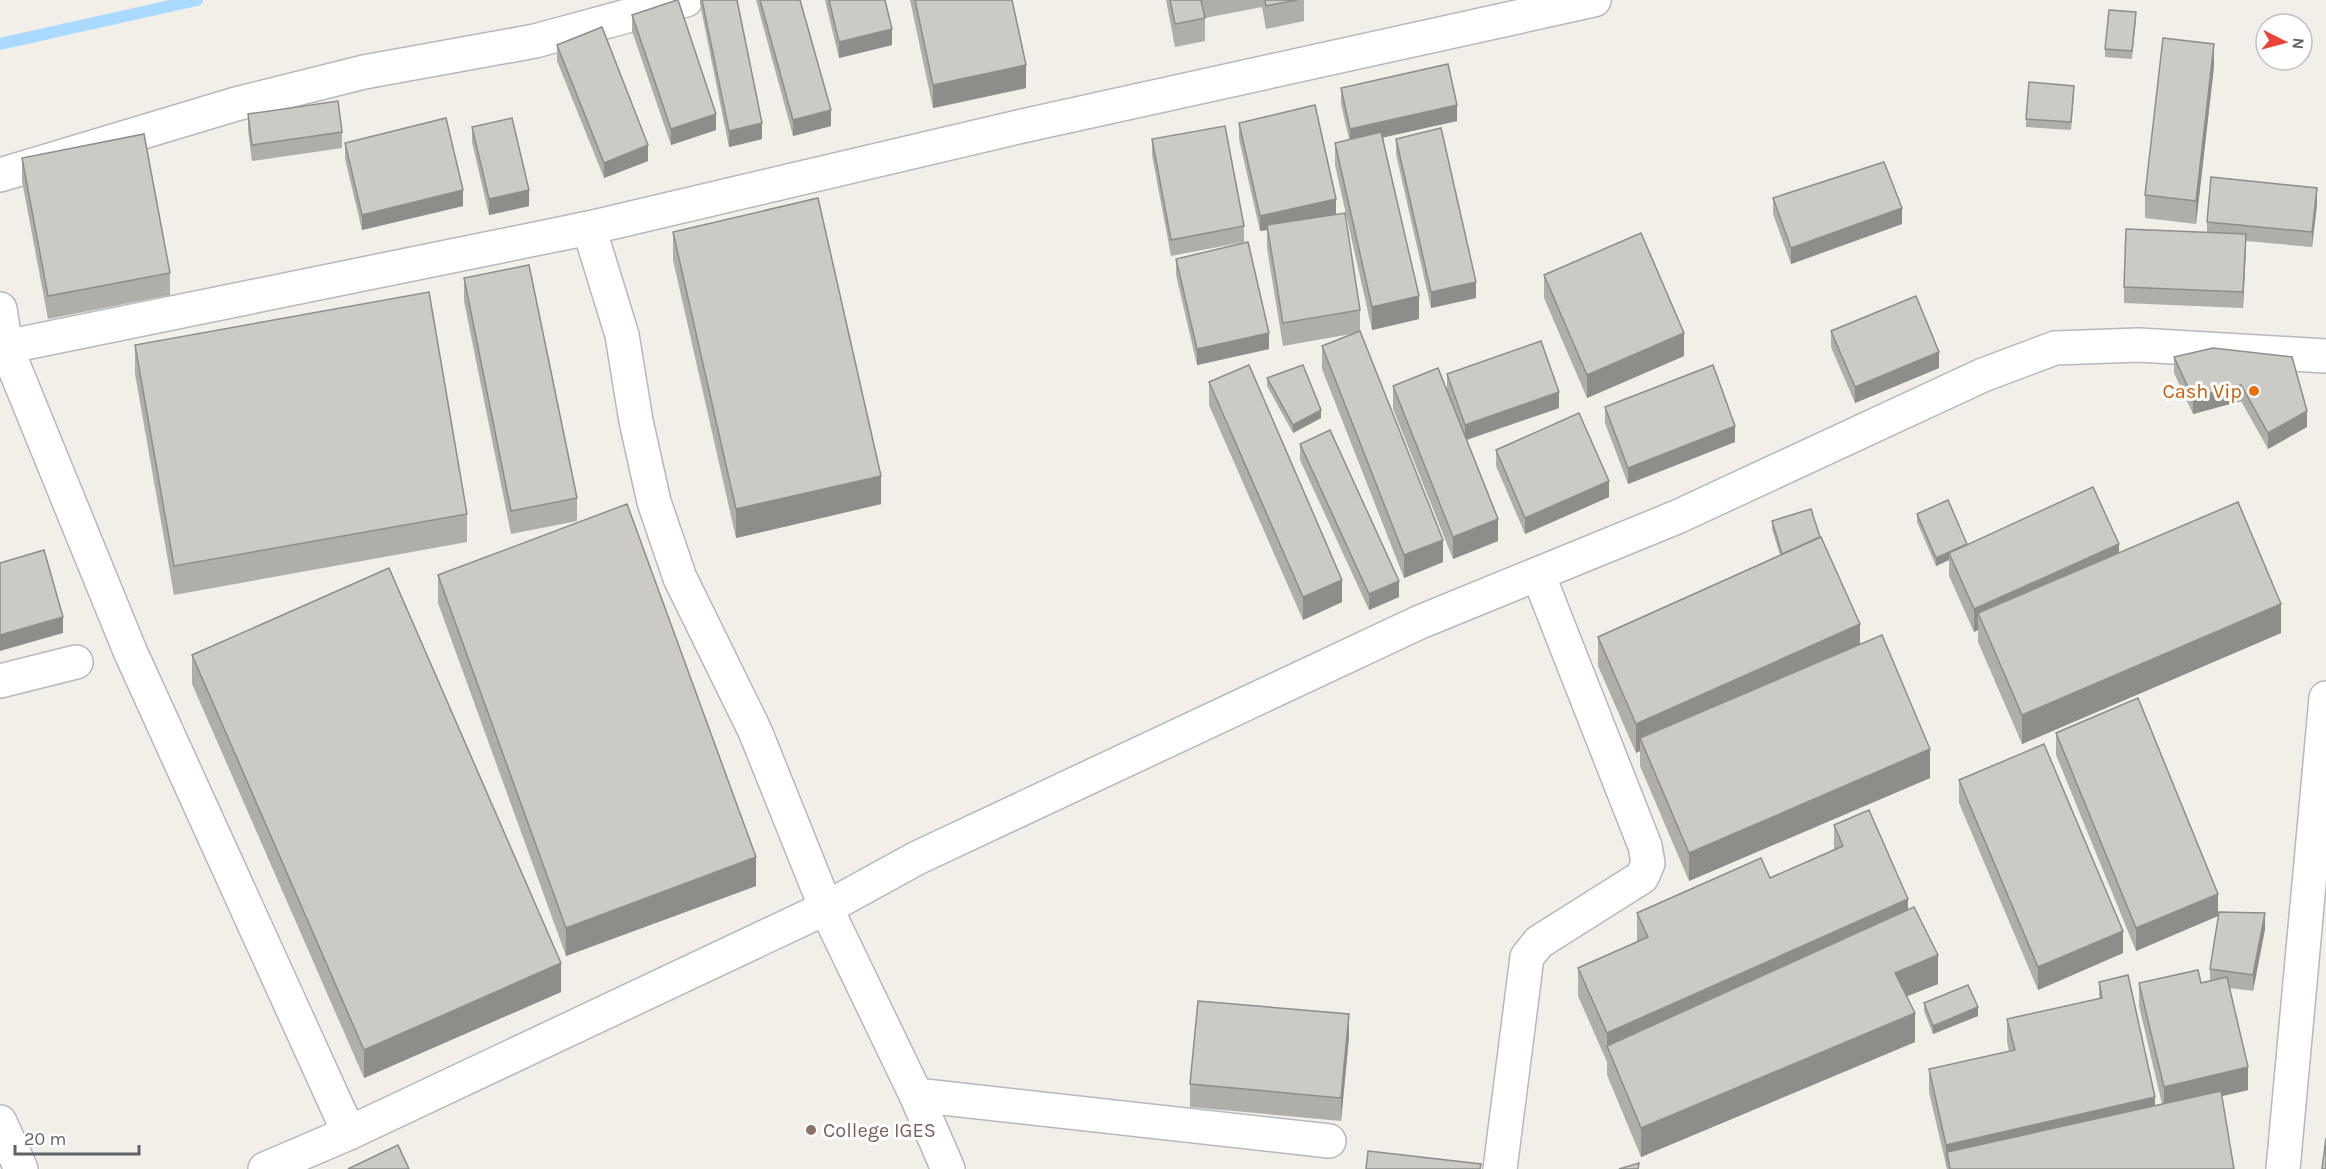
<svg xmlns="http://www.w3.org/2000/svg" width="2326" height="1169" viewBox="0 0 2326 1169" font-family="Karla,sans-serif">
<style>
.lines{fill:none;stroke-linecap:round;stroke-linejoin:round}
.stream{stroke:#aadaff;stroke-width:12}
.street-casing{stroke:#b5b8bc;stroke-width:36}
.street{stroke:#fff;stroke-width:33}
.wall{fill:#afaea9}
.shaded-wall{fill:#8f8d8a}
.building{fill:#cccac5;stroke:#8f8d8a;stroke-width:1.5}
.food-dot{fill:#e8710a;stroke:#fff;stroke-width:2}
.education-dot{fill:#8d6e63;stroke:#fff;stroke-width:2}
.labels{text-anchor:middle;stroke-width:6;stroke-linejoin:round;paint-order:stroke}
.food-label{font-size:20px;fill:#c56008;stroke:#fff;text-anchor:end}
.education-label{font-size:20px;fill:#785e54;stroke:#fff;text-anchor:start}
</style>
<rect width="100%" height="100%" fill="#f1efe8"/>
<g class="lines">
<!-- stream -->
<path class="stream" d="M 0,44 L 197,0"/>
<defs>
<g id="street">
<path d="M 0,175 L 236,104 L 364,72 L 535,41 L 686,0"/>
<path d="M 589,228 L 622,335 L 636,421 L 654,502 L 680,578 L 755,731 L 826,908 L 916,1095 L 948,1169"/>
<path d="M 0,309 L 6,347 L 130,651 L 349,1133"/>
<path d="M 0,348 L 589,228 L 1018,127 L 1594,0"/>
<path d="M 0,681 L 76,662"/>
<path d="M 916,1095 L 1329,1141"/>
<path d="M 0,1122 L 21,1169"/>
<path d="M 265,1169 L 349,1133 L 826,908 L 917,858 L 1420,622 L 1677,517 L 1983,375 L 2055,348 L 2139,345 L 2326,356"/>
<path d="M 1500,1169 L 1527,957 L 1539,942 L 1642,877 L 1648,863 L 1645,846 L 1538,574"/>
<path d="M 2283,1169 L 2326,698"/>
</g>
</defs>
<!-- street casing -->
<use href="#street" class="street-casing"/>
<!-- street -->
<use href="#street" class="street"/>
</g>
<!-- wall -->
<g class="wall">
<path d="M 700,0 L 737,0 L 762,139 L 729,147 L 700,4 Z"/>
<path d="M 756,0 L 800,0 L 831,126 L 793,136 Z"/>
<path d="M 825,0 L 885,0 L 892,45 L 839,58 Z"/>
<path d="M 910,0 L 1012,0 L 1026,88 L 933,108 Z"/>
<path d="M 1166,0 L 1304,0 L 1304,21 L 1266,29 L 1262,7 L 1205,18 L 1205,41 L 1175,47 Z"/>
<path d="M 632,15 L 716,130 L 671,145 L 632,31 Z"/>
<path d="M 2136,20 L 2132,59 L 2105,57 L 2105,49 Z"/>
<path d="M 557,45 L 648,161 L 604,178 L 557,61 Z"/>
<path d="M 2214,66 L 2196,224 L 2145,218 L 2145,195 Z"/>
<path d="M 1341,88 L 1457,121 L 1383,137 L 1419,319 L 1372,330 L 1335,165 L 1335,143 L 1349,139 L 1341,104 Z"/>
<path d="M 2074,94 L 2071,130 L 2026,127 L 2026,119 Z"/>
<path d="M 248,114 L 342,132 L 342,148 L 252,161 L 248,130 Z"/>
<path d="M 1239,123 L 1336,214 L 1360,310 L 1360,331 L 1443,562 L 1404,578 L 1322,369 L 1322,346 L 1351,334 L 1283,346 L 1267,248 L 1267,230 L 1260,231 L 1239,139 Z"/>
<path d="M 472,127 L 529,206 L 489,215 L 472,142 Z"/>
<path d="M 1152,139 L 1244,226 L 1244,242 L 1171,256 L 1152,155 Z"/>
<path d="M 1396,139 L 1476,298 L 1431,308 L 1396,154 Z"/>
<path d="M 345,143 L 463,206 L 362,230 L 345,159 Z"/>
<path d="M 22,158 L 170,273 L 170,295 L 48,319 L 22,181 Z"/>
<path d="M 1773,198 L 1902,224 L 1791,264 L 1773,214 Z"/>
<path d="M 2317,204 L 2312,247 L 2246,241 L 2243,308 L 2124,303 L 2124,287 L 2207,233 L 2207,222 Z"/>
<path d="M 673,232 L 881,504 L 736,538 L 673,260 Z"/>
<path d="M 1176,259 L 1269,349 L 1197,365 L 1176,275 Z"/>
<path d="M 1544,275 L 1684,356 L 1587,398 L 1544,298 Z"/>
<path d="M 464,278 L 577,498 L 577,521 L 511,534 L 464,301 Z"/>
<path d="M 1831,331 L 1939,368 L 1855,403 L 1831,347 Z"/>
<path d="M 135,345 L 467,514 L 467,542 L 174,595 L 135,374 Z"/>
<path d="M 2213,348 L 2307,427 L 2268,449 L 2241,401 L 2193,414 L 2174,373 L 2174,357 Z"/>
<path d="M 1447,374 L 1559,408 L 1467,440 L 1498,541 L 1453,559 L 1393,409 L 1393,386 L 1447,389 Z"/>
<path d="M 1267,378 L 1321,418 L 1293,433 L 1267,386 Z"/>
<path d="M 1209,382 L 1342,602 L 1303,620 L 1209,405 Z"/>
<path d="M 1605,407 L 1735,442 L 1628,484 L 1605,423 Z"/>
<path d="M 1300,444 L 1399,597 L 1369,610 L 1300,460 Z"/>
<path d="M 1496,450 L 1609,497 L 1525,534 L 1496,466 Z"/>
<path d="M 1917,514 L 1967,544 L 2119,553 L 2281,633 L 2022,744 L 1978,642 L 1978,630 L 1974,632 L 1949,576 L 1949,560 L 1936,566 L 1917,522 Z"/>
<path d="M 1772,521 L 1820,537 L 1860,644 L 1930,778 L 1689,881 L 1640,766 L 1640,751 L 1636,753 L 1598,666 L 1598,637 L 1780,555 L 1772,529 Z"/>
<path d="M 438,575 L 756,886 L 566,956 L 438,603 Z"/>
<path d="M 192,655 L 561,992 L 364,1078 L 192,684 Z"/>
<path d="M 2056,733 L 2218,916 L 2136,951 L 2056,755 Z"/>
<path d="M 1959,780 L 2123,953 L 2038,990 L 1959,803 Z"/>
<path d="M 1834,825 L 1908,909 L 1938,984 L 1907,996 L 1915,1042 L 1641,1157 L 1607,1075 L 1607,1062 L 1578,996 L 1578,968 L 1637,942 L 1637,913 L 1770,878 L 1834,849 Z"/>
<path d="M 2265,929 L 2253,991 L 2229,988 L 2248,1090 L 2221,1096 L 2234,1169 L 1947,1169 L 1929,1092 L 1929,1069 L 2009,1051 L 2007,1042 L 2007,1019 L 2099,999 L 2099,982 L 2155,1106 L 2162,1104 L 2139,1006 L 2139,983 L 2201,983 L 2210,981 L 2210,969 Z"/>
<path d="M 1924,1003 L 1978,1016 L 1933,1034 L 1924,1011 Z"/>
<path d="M 1349,1037 L 1341,1121 L 1190,1107 L 1190,1084 Z"/>
</g>
<!-- shaded-wall -->
<g class="shaded-wall">
<path d="M 892,29 L 892,45 L 839,58 L 839,42 Z"/>
<path d="M 2214,44 L 2214,66 L 2196,224 L 2196,201 Z"/>
<path d="M 1026,65 L 1026,88 L 933,108 L 933,85 Z"/>
<path d="M 1457,105 L 1457,121 L 1350,145 L 1350,129 Z"/>
<path d="M 831,110 L 831,126 L 793,136 L 793,120 Z"/>
<path d="M 716,114 L 716,130 L 671,145 L 671,129 Z"/>
<path d="M 762,123 L 762,139 L 729,147 L 729,131 Z"/>
<path d="M 648,145 L 648,161 L 604,178 L 604,163 Z"/>
<path d="M 2317,188 L 2317,204 L 2312,247 L 2312,232 Z"/>
<path d="M 463,190 L 463,206 L 362,230 L 362,215 Z"/>
<path d="M 529,190 L 529,206 L 489,215 L 489,199 Z"/>
<path d="M 1336,199 L 1336,215 L 1267,225 L 1267,230 L 1260,231 L 1260,216 Z"/>
<path d="M 1902,208 L 1902,224 L 1791,264 L 1791,248 Z"/>
<path d="M 2246,234 L 2246,250 L 2243,308 L 2243,292 Z"/>
<path d="M 1476,282 L 1476,298 L 1431,308 L 1431,292 Z"/>
<path d="M 1419,296 L 1419,319 L 1372,330 L 1372,307 Z"/>
<path d="M 1269,333 L 1269,349 L 1197,365 L 1197,349 Z"/>
<path d="M 1684,333 L 1684,356 L 1587,398 L 1587,375 Z"/>
<path d="M 1939,352 L 1939,368 L 1855,403 L 1855,387 Z"/>
<path d="M 2241,385 L 2241,401 L 2193,414 L 2193,398 Z"/>
<path d="M 1559,392 L 1559,408 L 1465,440 L 1465,425 Z"/>
<path d="M 1321,410 L 1321,418 L 1293,433 L 1293,425 Z"/>
<path d="M 2307,411 L 2307,427 L 2268,449 L 2268,433 Z"/>
<path d="M 1735,426 L 1735,442 L 1628,484 L 1628,468 Z"/>
<path d="M 881,476 L 881,504 L 736,538 L 736,509 Z"/>
<path d="M 1609,481 L 1609,497 L 1525,534 L 1525,518 Z"/>
<path d="M 1498,519 L 1498,541 L 1453,559 L 1453,537 Z"/>
<path d="M 1443,540 L 1443,562 L 1404,578 L 1404,555 Z"/>
<path d="M 1967,544 L 1949,553 L 1949,560 L 1936,566 L 1936,558 Z"/>
<path d="M 2119,544 L 2119,566 L 1978,613 L 1978,630 L 1974,632 L 1974,609 Z"/>
<path d="M 1342,580 L 1342,602 L 1303,620 L 1303,597 Z"/>
<path d="M 1399,581 L 1399,597 L 1369,610 L 1369,594 Z"/>
<path d="M 2281,604 L 2281,633 L 2022,744 L 2022,715 Z"/>
<path d="M 63,617 L 63,633 L 0,651 L 0,635 Z"/>
<path d="M 1860,624 L 1860,653 L 1640,738 L 1640,751 L 1636,753 L 1636,724 Z"/>
<path d="M 1930,749 L 1930,778 L 1689,881 L 1689,853 Z"/>
<path d="M 756,857 L 756,886 L 566,956 L 566,928 Z"/>
<path d="M 2218,894 L 2218,916 L 2136,951 L 2136,928 Z"/>
<path d="M 1908,899 L 1908,927 L 1607,1046 L 1607,1033 Z"/>
<path d="M 2265,913 L 2265,929 L 2253,991 L 2253,975 Z"/>
<path d="M 2123,931 L 2123,953 L 2038,990 L 2038,967 Z"/>
<path d="M 1938,955 L 1938,984 L 1895,1001 L 1895,973 Z"/>
<path d="M 561,963 L 561,992 L 364,1078 L 364,1050 Z"/>
<path d="M 1978,1007 L 1978,1016 L 1933,1034 L 1933,1026 Z"/>
<path d="M 1915,1013 L 1915,1042 L 1641,1157 L 1641,1128 Z"/>
<path d="M 1349,1014 L 1349,1037 L 1341,1121 L 1341,1098 Z"/>
<path d="M 2248,1067 L 2248,1090 L 2164,1110 L 2164,1087 Z"/>
<path d="M 2155,1097 L 2155,1120 L 1947,1152 L 1946,1168 L 1946,1145 Z"/>
</g>
<!-- building -->
<g class="building">
<path d="M 677,0 L 678,0 L 716,114 L 671,129 L 632,15 Z"/>
<path d="M 702,0 L 737,0 L 762,123 L 729,131 Z"/>
<path d="M 760,0 L 800,0 L 831,110 L 793,120 Z"/>
<path d="M 829,0 L 885,0 L 892,29 L 839,42 Z"/>
<path d="M 915,0 L 1012,0 L 1026,65 L 933,85 Z"/>
<path d="M 1170,0 L 1201,0 L 1205,18 L 1175,24 Z"/>
<path d="M 1265,0 L 1297,0 L 1266,6 Z"/>
<path d="M 2109,10 L 2136,12 L 2132,51 L 2105,49 Z"/>
<path d="M 602,27 L 648,145 L 604,163 L 557,45 Z"/>
<path d="M 2163,38 L 2214,44 L 2196,201 L 2145,195 Z"/>
<path d="M 1448,64 L 1457,105 L 1350,129 L 1341,88 Z"/>
<path d="M 2029,82 L 2074,86 L 2071,122 L 2026,119 Z"/>
<path d="M 338,101 L 342,132 L 252,145 L 248,114 Z"/>
<path d="M 1315,105 L 1336,199 L 1260,216 L 1239,123 Z"/>
<path d="M 446,118 L 463,190 L 362,215 L 345,143 Z"/>
<path d="M 512,118 L 529,190 L 489,199 L 472,127 Z"/>
<path d="M 1225,126 L 1244,226 L 1171,240 L 1152,139 Z"/>
<path d="M 1441,128 L 1476,282 L 1431,292 L 1396,139 Z"/>
<path d="M 1381,132 L 1419,296 L 1372,307 L 1335,143 Z"/>
<path d="M 144,134 L 170,273 L 48,296 L 22,158 Z"/>
<path d="M 1884,162 L 1902,208 L 1791,248 L 1773,198 Z"/>
<path d="M 2211,177 L 2317,188 L 2312,232 L 2207,222 Z"/>
<path d="M 818,198 L 881,476 L 736,509 L 673,232 Z"/>
<path d="M 1345,213 L 1360,310 L 1283,323 L 1267,225 Z"/>
<path d="M 2126,229 L 2246,234 L 2243,292 L 2124,287 Z"/>
<path d="M 1641,233 L 1684,333 L 1587,375 L 1544,275 Z"/>
<path d="M 1248,242 L 1269,333 L 1197,349 L 1176,259 Z"/>
<path d="M 529,265 L 577,498 L 511,511 L 464,278 Z"/>
<path d="M 429,292 L 467,514 L 174,566 L 135,345 Z"/>
<path d="M 1916,296 L 1939,352 L 1855,387 L 1831,331 Z"/>
<path d="M 1360,331 L 1443,540 L 1404,555 L 1322,346 Z"/>
<path d="M 1541,341 L 1559,392 L 1465,425 L 1447,374 Z"/>
<path d="M 2213,348 L 2292,357 L 2307,411 L 2268,433 L 2241,385 L 2193,398 L 2174,357 Z"/>
<path d="M 1249,365 L 1342,580 L 1303,597 L 1209,382 Z"/>
<path d="M 1303,365 L 1321,410 L 1293,425 L 1267,378 Z"/>
<path d="M 1713,365 L 1735,426 L 1628,468 L 1605,407 Z"/>
<path d="M 1438,368 L 1498,519 L 1453,537 L 1393,386 Z"/>
<path d="M 1579,413 L 1609,481 L 1525,518 L 1496,450 Z"/>
<path d="M 1330,430 L 1399,581 L 1369,594 L 1300,444 Z"/>
<path d="M 2093,487 L 2119,544 L 1974,609 L 1949,553 Z"/>
<path d="M 1948,500 L 1967,544 L 1936,558 L 1917,514 Z"/>
<path d="M 2238,502 L 2281,604 L 2022,715 L 1978,613 Z"/>
<path d="M 627,504 L 756,857 L 566,928 L 438,575 Z"/>
<path d="M 1811,509 L 1820,537 L 1782,554 L 1772,521 Z"/>
<path d="M 1821,537 L 1860,624 L 1636,724 L 1598,637 Z"/>
<path d="M 44,550 L 63,617 L 0,635 L 0,563 Z"/>
<path d="M 389,568 L 561,963 L 364,1050 L 192,655 Z"/>
<path d="M 1882,635 L 1930,749 L 1689,853 L 1640,738 Z"/>
<path d="M 2138,698 L 2218,894 L 2136,928 L 2056,733 Z"/>
<path d="M 2044,744 L 2123,931 L 2038,967 L 1959,780 Z"/>
<path d="M 1869,810 L 1908,899 L 1607,1033 L 1578,968 L 1648,937 L 1637,913 L 1761,858 L 1770,878 L 1843,846 L 1834,825 Z"/>
<path d="M 1914,907 L 1938,955 L 1895,973 L 1915,1013 L 1641,1128 L 1607,1046 Z"/>
<path d="M 2219,912 L 2265,913 L 2253,975 L 2210,969 Z"/>
<path d="M 2198,970 L 2201,983 L 2227,977 L 2248,1067 L 2164,1087 L 2139,983 Z"/>
<path d="M 2128,975 L 2155,1097 L 1946,1145 L 1929,1069 L 2015,1050 L 2007,1019 L 2102,998 L 2099,982 Z"/>
<path d="M 1968,985 L 1978,1007 L 1933,1026 L 1924,1003 Z"/>
<path d="M 1198,1001 L 1349,1014 L 1341,1098 L 1190,1084 Z"/>
<path d="M 2221,1091 L 2234,1169 L 1950,1169 L 1947,1152 Z"/>
<path d="M 2326,1138 L 2326,1169 L 2322,1169 Z"/>
<path d="M 398,1145 L 409,1169 L 348,1169 Z"/>
<path d="M 1368,1151 L 1481,1164 L 1480,1169 L 1366,1169 Z"/>
<path d="M 1639,1163 L 1638,1169 L 1619,1169 Z"/>
</g>
<!-- markers -->
<circle class="food-dot" cx="2254" cy="391" r="6"/>
<circle class="education-dot" cx="811" cy="1130" r="6"/>
<g class="labels">
<!-- food labels -->
<g class="food-label">
<text x="2242" y="398">Cash Vip</text>
</g>
<!-- education labels -->
<g class="education-label">
<text x="823" y="1137">College IGES</text>
</g>
</g>
<!-- north arrow -->
<g transform="translate(2284 42) rotate(96)"><circle r="28" fill="#ffffff" stroke="#bfc1c3" stroke-width="1.5"/>
<path d="M0-4.5L10 22L0 15L-10 22Z" fill="#ea4335"/>
<text y="-9" font-size="16" font-weight="bold" text-anchor="middle" fill="#5f6368">N</text>
</g>
<!-- scale -->
<path d="M15 1145v9h124v-9" fill="none" stroke="#5f6368" stroke-width="3"/>
<text x="24" y="1145" font-size="18" fill="#5f6368" stroke="#ffffff" stroke-width="4.5" paint-order="stroke">20 m</text>
</svg>
